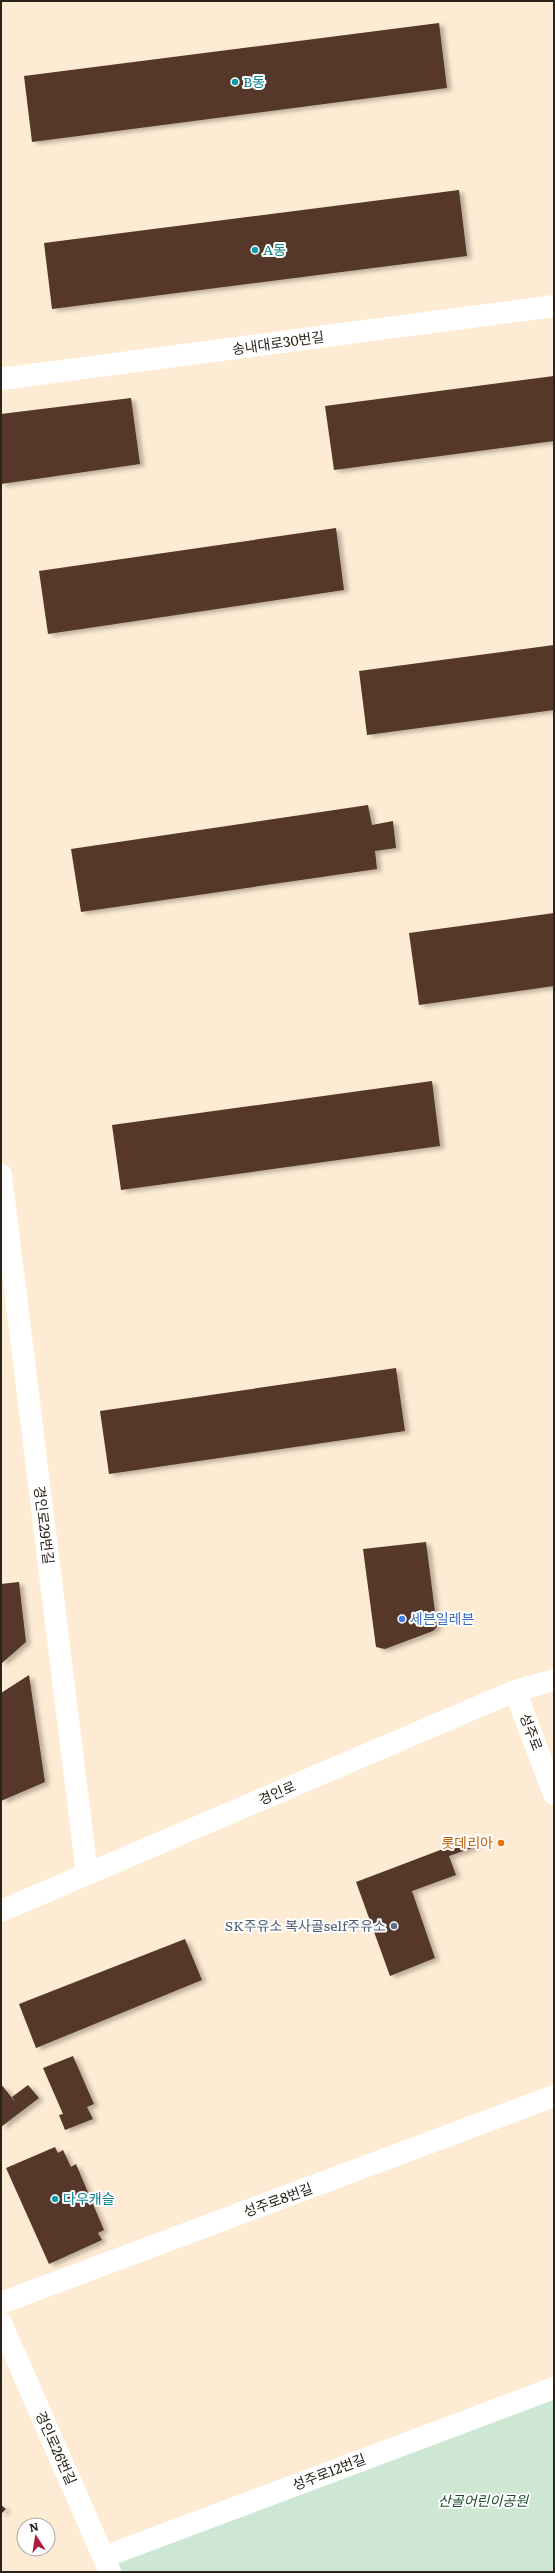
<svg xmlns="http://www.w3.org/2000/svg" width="555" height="2573" viewBox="0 0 555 2573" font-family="Literata,'Noto Sans KR',serif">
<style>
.green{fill:#cde7d2}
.building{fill:#553729;filter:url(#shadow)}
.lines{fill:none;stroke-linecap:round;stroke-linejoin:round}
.minor{stroke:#fff;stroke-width:22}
.primary{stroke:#fff;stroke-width:22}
.culture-dot{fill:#0f9aa8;stroke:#fff;stroke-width:1.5}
.shop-dot{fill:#3f7fe0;stroke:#fff;stroke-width:1.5}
.food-dot{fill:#e8710a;stroke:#fff;stroke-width:1.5}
.service-dot{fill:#5c6f8a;stroke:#fff;stroke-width:1.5}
.labels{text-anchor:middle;stroke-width:4;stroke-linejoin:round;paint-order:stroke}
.culture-label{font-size:14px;fill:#0d838f;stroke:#fff;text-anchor:start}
.street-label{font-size:14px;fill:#2a231a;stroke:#fff}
.shop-label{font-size:14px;fill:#366cbe;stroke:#fff;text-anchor:start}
.food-label{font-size:14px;fill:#c56008;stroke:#fff;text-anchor:end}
.service-label{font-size:14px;fill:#4e5e75;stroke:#fff;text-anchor:end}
.park-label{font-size:14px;font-style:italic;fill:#194d2c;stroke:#fff}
</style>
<defs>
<filter id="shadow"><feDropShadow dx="4.5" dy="2.5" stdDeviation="2" flood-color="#0004"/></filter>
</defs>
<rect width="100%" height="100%" fill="#feebd3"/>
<!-- green -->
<path class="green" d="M 554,2398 L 554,2572 L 121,2572 L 117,2563 Z"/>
<!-- building -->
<g class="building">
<path d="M 439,23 L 447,88 L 32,142 L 24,76 Z"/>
<path d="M 459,190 L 467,256 L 52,309 L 44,243 Z"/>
<path d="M 554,376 L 554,441 L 334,470 L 325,406 Z"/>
<path d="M 131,398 L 140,464 L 1,484 L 1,414 Z"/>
<path d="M 336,528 L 344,590 L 48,634 L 39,571 Z"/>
<path d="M 554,645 L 554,710 L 367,735 L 359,671 Z"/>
<path d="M 368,805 L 372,825 L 393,821 L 396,848 L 375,851 L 377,869 L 81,912 L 71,849 Z"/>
<path d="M 554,913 L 554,986 L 419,1005 L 409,933 Z"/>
<path d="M 432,1081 L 440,1146 L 121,1190 L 112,1125 Z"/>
<path d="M 396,1368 L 405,1431 L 109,1474 L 100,1411 Z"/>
<path d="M 426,1542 L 437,1627 L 433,1631 L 385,1649 L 376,1647 L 363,1549 Z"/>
<path d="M 19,1582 L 26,1642 L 1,1664 L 1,1584 Z"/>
<path d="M 29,1675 L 45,1782 L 1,1801 L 1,1693 Z"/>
<path d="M 472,1838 L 475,1847 L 449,1856 L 456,1875 L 412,1891 L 435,1958 L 390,1976 L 356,1882 Z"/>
<path d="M 185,1939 L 202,1980 L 36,2048 L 19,2004 Z"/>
<path d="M 73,2056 L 94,2104 L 87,2107 L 93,2119 L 65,2130 L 59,2115 L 63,2114 L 43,2068 Z"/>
<path d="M 1,2084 L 16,2103 L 12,2097 L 28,2085 L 39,2098 L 1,2127 Z"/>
<path d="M 55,2147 L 58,2153 L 63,2150 L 71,2167 L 76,2164 L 104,2230 L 98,2233 L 102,2240 L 49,2264 L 6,2168 Z"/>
<path d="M 1,2505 L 6,2509 L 1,2514 Z"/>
</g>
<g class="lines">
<!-- minor -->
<g class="minor">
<path d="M 1,379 L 554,306"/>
<path d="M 1,1175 L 87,1874"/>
<path d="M 515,1691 L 554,1794"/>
<path d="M 1,2303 L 554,2096"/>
<path d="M 1,2323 L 110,2572"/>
<path d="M 104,2557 L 554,2388"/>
</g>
<!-- primary -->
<path class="primary" d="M 1,1911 L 515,1691 L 554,1680"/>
</g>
<!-- markers -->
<g class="culture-dot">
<circle cx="235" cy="82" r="4"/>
<circle cx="255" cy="250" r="4"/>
<circle cx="55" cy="2199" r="4"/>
</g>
<circle class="shop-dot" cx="402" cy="1619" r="4"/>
<circle class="food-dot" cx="501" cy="1843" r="4"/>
<circle class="service-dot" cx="394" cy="1926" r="4"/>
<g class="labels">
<!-- culture labels -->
<g class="culture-label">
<text x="243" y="87">B동</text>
<text x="263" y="255">A동</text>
<text x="63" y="2204">다우캐슬</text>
</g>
<!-- street labels -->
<g class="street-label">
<text transform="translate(278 343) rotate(-8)" y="5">송내대로30번길</text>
<text transform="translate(44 1525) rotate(83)" y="5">경인로29번길</text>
<text transform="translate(531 1732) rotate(69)" y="5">성주로</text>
<text transform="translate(277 1793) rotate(-23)" y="5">경인로</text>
<text transform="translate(278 2200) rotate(-20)" y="5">성주로8번길</text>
<text transform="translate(56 2448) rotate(66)" y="5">경인로26번길</text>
<text transform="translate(329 2472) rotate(-21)" y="5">성주로12번길</text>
</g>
<!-- shop labels -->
<g class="shop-label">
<text x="410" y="1624">세븐일레븐</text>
</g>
<!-- food labels -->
<g class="food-label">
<text x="493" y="1848">롯데리아</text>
</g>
<!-- service labels -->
<g class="service-label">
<text x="386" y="1931">SK주유소 복사골self주유소</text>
</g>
<!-- park labels -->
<g class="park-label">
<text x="483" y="2506">산골어린이공원</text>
</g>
</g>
<!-- border -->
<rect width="555" height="2573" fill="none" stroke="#2a231a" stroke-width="4"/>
<!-- north arrow -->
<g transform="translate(36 2537) rotate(348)"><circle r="19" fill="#ffffff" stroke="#aaa7a3"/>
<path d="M0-3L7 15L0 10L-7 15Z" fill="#af1b39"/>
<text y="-6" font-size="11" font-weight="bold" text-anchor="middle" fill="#2a231a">N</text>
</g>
</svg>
